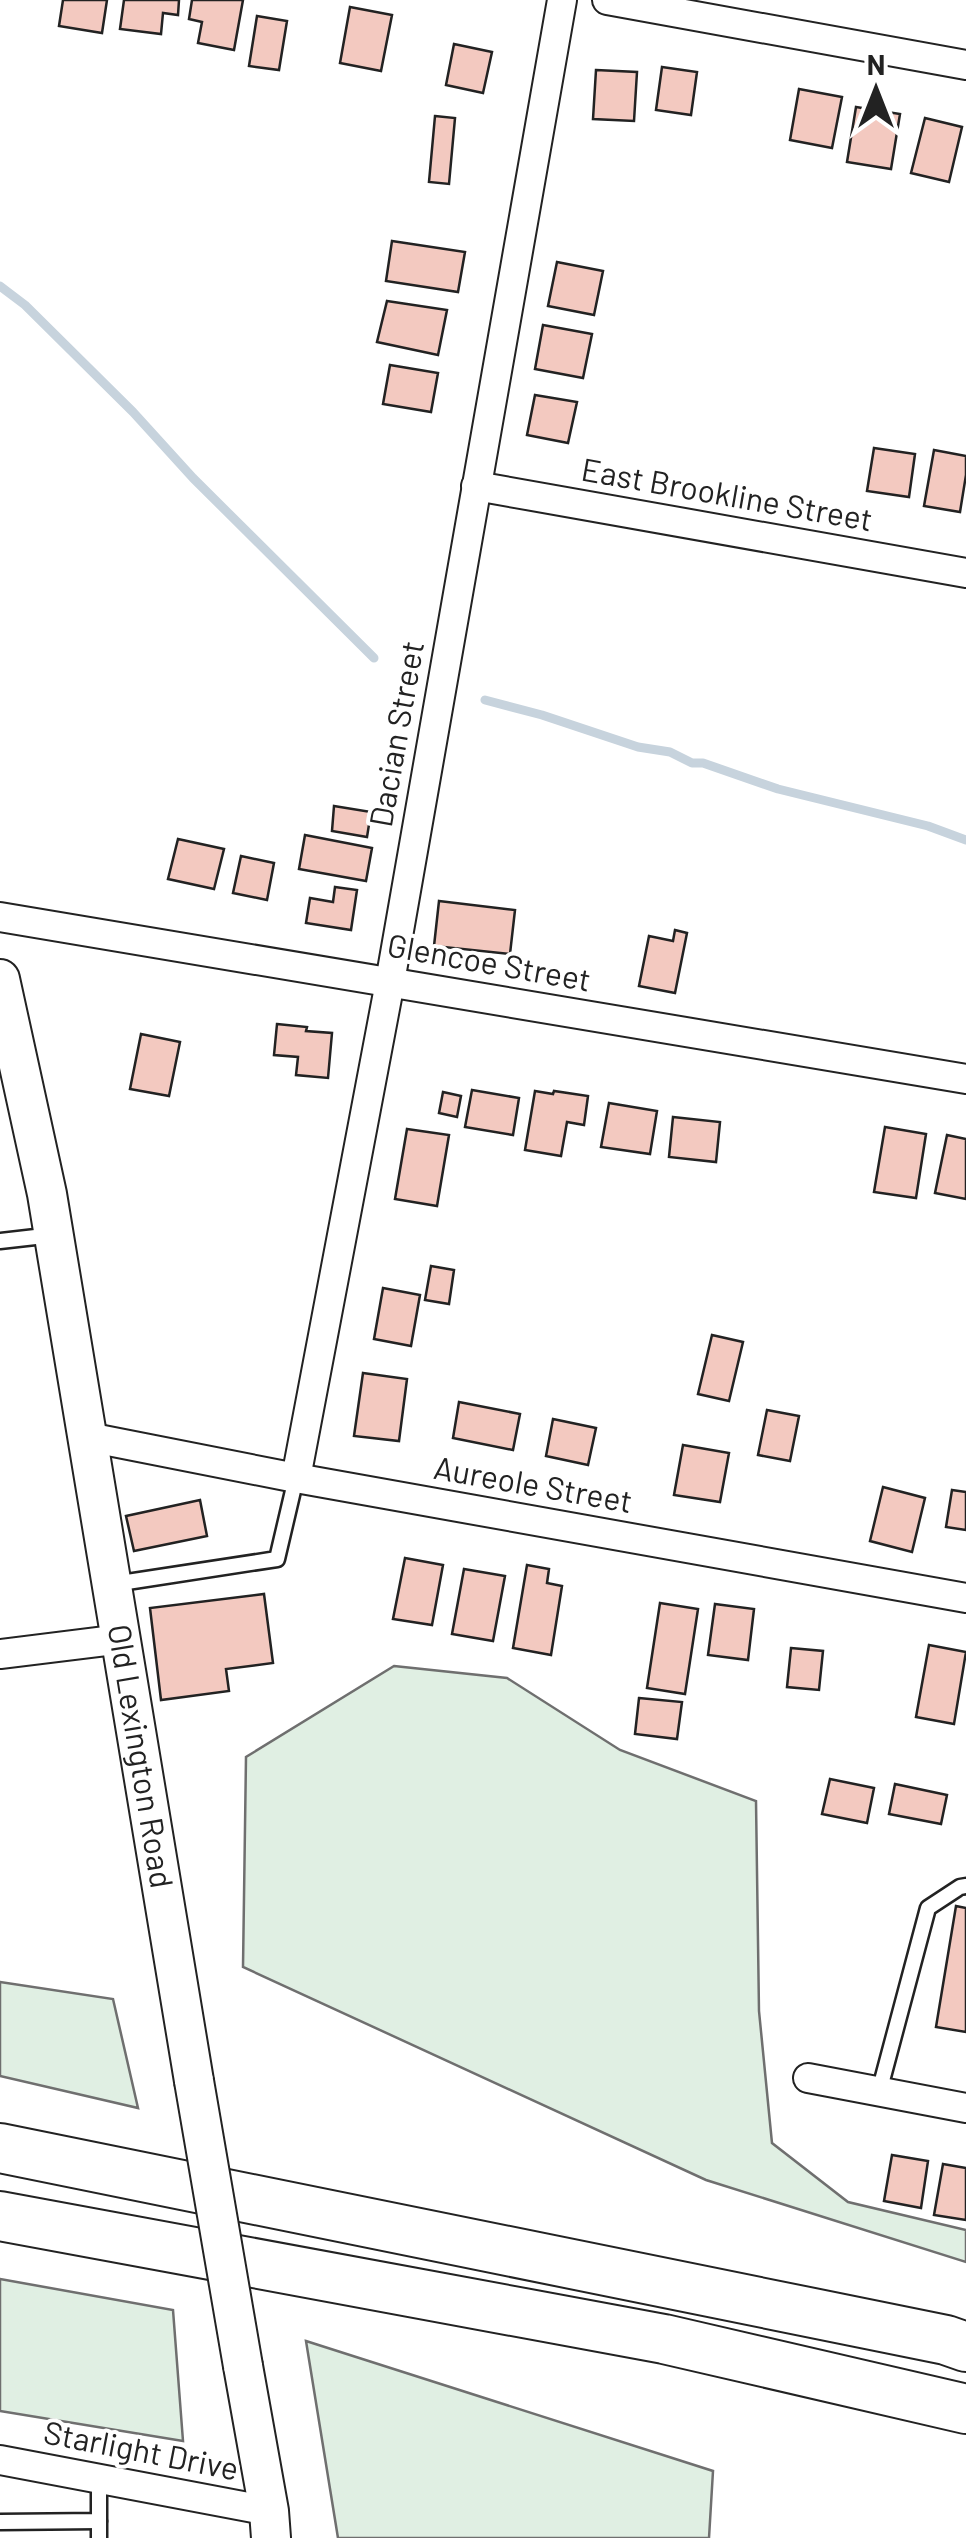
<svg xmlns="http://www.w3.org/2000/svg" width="966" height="2538" viewBox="0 0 966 2538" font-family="Barlow,sans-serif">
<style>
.green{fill:#e0efe3;stroke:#6f6f6f;stroke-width:2.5}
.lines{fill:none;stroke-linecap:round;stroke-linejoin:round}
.stream{stroke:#c7d3dd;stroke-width:9}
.building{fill:#f3c9c0;stroke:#222;stroke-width:2.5}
.lane-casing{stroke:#222;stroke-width:19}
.street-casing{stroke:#222;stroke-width:32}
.secondary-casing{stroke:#222;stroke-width:42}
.highway-casing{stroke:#222;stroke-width:52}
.lane{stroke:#fff;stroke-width:14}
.street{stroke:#fff;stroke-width:28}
.secondary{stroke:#fff;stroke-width:38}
.highway{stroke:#fff;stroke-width:48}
.secondary-bridge-casing{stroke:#222;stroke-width:42;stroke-linecap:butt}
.secondary-bridge{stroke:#fff;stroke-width:38}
.labels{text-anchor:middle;stroke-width:8;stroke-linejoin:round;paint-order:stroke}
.street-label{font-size:32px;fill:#222;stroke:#fff}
</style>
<rect width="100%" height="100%" fill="#fff"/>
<!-- green -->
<g class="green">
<path d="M 394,1666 L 507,1678 L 620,1750 L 756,1801 L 759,2011 L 772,2143 L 848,2202 L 966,2230 L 966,2262 L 706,2180 L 243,1967 L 246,1757 Z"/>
<path d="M 0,1982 L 113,1999 L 138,2108 L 0,2076 Z"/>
<path d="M 0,2279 L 173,2310 L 183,2441 L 0,2411 Z"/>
<path d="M 306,2341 L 713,2471 L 709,2538 L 338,2538 Z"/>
</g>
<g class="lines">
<!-- stream -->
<g class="stream">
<path d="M 0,286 L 25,305 L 133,412 L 193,478 L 374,658"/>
<path d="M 485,700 L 542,715 L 638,747 L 670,752 L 692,763 L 703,763 L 778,789 L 928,826 L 966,840"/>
</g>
</g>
<!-- building -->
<g class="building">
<path d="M 63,0 L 107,0 L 102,33 L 59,26 Z"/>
<path d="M 124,0 L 179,0 L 178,15 L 163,13 L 161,34 L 120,29 Z"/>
<path d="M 192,0 L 243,0 L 234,50 L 198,43 L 202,22 L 189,19 Z"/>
<path d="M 350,7 L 392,15 L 381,71 L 340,63 Z"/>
<path d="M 257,16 L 287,21 L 279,70 L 249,66 Z"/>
<path d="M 454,44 L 492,52 L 483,93 L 446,85 Z"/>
<path d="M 662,67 L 697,72 L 691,115 L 656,110 Z"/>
<path d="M 596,70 L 637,72 L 634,121 L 593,119 Z"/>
<path d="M 799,89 L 842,97 L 832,148 L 790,140 Z"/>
<path d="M 856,107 L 900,114 L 891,169 L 847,162 Z"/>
<path d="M 435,116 L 455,118 L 449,184 L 429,182 Z"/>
<path d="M 925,118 L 962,127 L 949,182 L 911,173 Z"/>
<path d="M 392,241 L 465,252 L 458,292 L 386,281 Z"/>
<path d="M 557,262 L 603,271 L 594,315 L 548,306 Z"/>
<path d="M 387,301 L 447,310 L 438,355 L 377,342 Z"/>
<path d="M 543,325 L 592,334 L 583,378 L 535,369 Z"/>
<path d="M 390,365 L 438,373 L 431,412 L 383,404 Z"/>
<path d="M 535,395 L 577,402 L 568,443 L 527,435 Z"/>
<path d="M 874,448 L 915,454 L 909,497 L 867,491 Z"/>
<path d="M 934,450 L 966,456 L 966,475 L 960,512 L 924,506 Z"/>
<path d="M 334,806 L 371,812 L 367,837 L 332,831 Z"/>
<path d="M 305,835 L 372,848 L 366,881 L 299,869 Z"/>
<path d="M 178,839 L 224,849 L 214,889 L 168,879 Z"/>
<path d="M 241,856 L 274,863 L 267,900 L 233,893 Z"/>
<path d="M 335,887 L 357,890 L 351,930 L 306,923 L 310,898 L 333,902 Z"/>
<path d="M 439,901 L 515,910 L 510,954 L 434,946 Z"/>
<path d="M 675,930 L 687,933 L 675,993 L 639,986 L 649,936 L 673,941 Z"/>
<path d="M 277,1024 L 307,1027 L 306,1031 L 332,1033 L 328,1078 L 296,1075 L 298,1057 L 274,1055 Z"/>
<path d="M 141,1034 L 180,1042 L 169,1096 L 130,1089 Z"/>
<path d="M 472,1090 L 519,1098 L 513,1135 L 465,1127 Z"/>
<path d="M 535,1091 L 553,1094 L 554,1091 L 588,1096 L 584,1125 L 567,1122 L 561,1156 L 525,1150 Z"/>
<path d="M 443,1092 L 461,1096 L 457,1117 L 439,1113 Z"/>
<path d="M 609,1103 L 657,1111 L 650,1154 L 601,1147 Z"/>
<path d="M 673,1117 L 720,1122 L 716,1162 L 669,1157 Z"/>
<path d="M 885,1127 L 926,1134 L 916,1198 L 874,1192 Z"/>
<path d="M 407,1129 L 449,1135 L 437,1206 L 395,1199 Z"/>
<path d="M 947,1135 L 966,1139 L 966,1199 L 935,1193 Z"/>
<path d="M 431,1266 L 454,1270 L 449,1304 L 425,1300 Z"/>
<path d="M 383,1288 L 420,1295 L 411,1346 L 374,1339 Z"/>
<path d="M 712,1335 L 743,1342 L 729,1401 L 698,1394 Z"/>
<path d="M 363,1373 L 407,1379 L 399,1441 L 354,1436 Z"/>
<path d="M 459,1402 L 520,1414 L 513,1450 L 453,1438 Z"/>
<path d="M 767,1410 L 799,1416 L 790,1461 L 758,1455 Z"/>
<path d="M 553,1419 L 596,1428 L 588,1465 L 546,1456 Z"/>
<path d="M 683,1445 L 729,1453 L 720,1502 L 674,1495 Z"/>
<path d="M 883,1487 L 925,1498 L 912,1552 L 870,1541 Z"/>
<path d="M 952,1490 L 966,1492 L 966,1530 L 946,1527 Z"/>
<path d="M 200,1500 L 207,1536 L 134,1551 L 126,1516 Z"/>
<path d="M 405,1558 L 443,1565 L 432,1625 L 393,1619 Z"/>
<path d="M 527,1565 L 549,1569 L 547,1583 L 562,1586 L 551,1655 L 513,1648 Z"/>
<path d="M 464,1569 L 505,1576 L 493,1641 L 452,1634 Z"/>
<path d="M 264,1594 L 273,1663 L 226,1669 L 229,1691 L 161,1700 L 150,1608 Z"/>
<path d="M 660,1603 L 698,1609 L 685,1694 L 647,1688 Z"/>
<path d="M 715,1604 L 754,1609 L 748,1660 L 708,1655 Z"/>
<path d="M 929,1645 L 966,1652 L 954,1724 L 916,1717 Z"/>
<path d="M 791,1648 L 823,1651 L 819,1690 L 787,1687 Z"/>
<path d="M 639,1698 L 682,1702 L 677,1739 L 635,1734 Z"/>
<path d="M 830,1779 L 874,1788 L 867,1823 L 822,1814 Z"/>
<path d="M 895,1784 L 947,1795 L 941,1824 L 889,1814 Z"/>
<path d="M 956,1906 L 966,1908 L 966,2032 L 936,2027 Z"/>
<path d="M 892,2155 L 928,2161 L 921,2208 L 884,2201 Z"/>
<path d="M 943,2164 L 966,2168 L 966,2220 L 934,2215 Z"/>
</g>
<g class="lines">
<defs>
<g id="lane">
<path d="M 0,1241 L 53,1235"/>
<path d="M 114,1584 L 277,1559 L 296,1478"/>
<path d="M 879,2092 L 928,1908 L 960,1887 L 966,1886"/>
<path d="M 0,2522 L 99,2521 L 99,2478"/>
<path d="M 99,2538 L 99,2521"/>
</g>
<g id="street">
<path d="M 607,0 L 966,65"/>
<path d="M 476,486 L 966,573"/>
<path d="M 0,917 L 966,1079"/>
<path d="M 88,1437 L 296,1478 L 966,1598"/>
<path d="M 296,1478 L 390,982 L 562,0"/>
<path d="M 0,1654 L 122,1639"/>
<path d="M 808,2078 L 966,2108"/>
<path d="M 0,2460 L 269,2511"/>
</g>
<g id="secondary">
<path id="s1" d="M 0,979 L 47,1194 L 194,2081"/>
<path d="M 243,2366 L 269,2511 L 271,2538"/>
</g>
<g id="highway">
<path d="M 0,2148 L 946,2340 L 966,2347"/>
<path d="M 0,2216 L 664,2339 L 966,2409"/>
</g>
</defs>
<!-- lane casing -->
<use href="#lane" class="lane-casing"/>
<!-- street casing -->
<use href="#street" class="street-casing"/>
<!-- secondary casing -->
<use href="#secondary" class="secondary-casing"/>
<!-- highway casing -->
<use href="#highway" class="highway-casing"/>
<!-- lane -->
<use href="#lane" class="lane"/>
<!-- street -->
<use href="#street" class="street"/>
<!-- secondary -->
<use href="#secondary" class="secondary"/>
<!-- highway -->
<use href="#highway" class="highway"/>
<defs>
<path id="secondary-bridge" d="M 194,2081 L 243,2366"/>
</defs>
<!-- secondary-bridge casing -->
<use href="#secondary-bridge" class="secondary-bridge-casing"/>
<!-- secondary-bridge -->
<use href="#secondary-bridge" class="secondary-bridge"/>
</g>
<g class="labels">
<!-- street labels -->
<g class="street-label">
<text transform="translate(727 495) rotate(10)" y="11">East Brookline Street</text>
<text transform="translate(397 734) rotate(-80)" y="11">Dacian Street</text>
<text transform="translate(489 963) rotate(10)" y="11">Glencoe Street</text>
<text transform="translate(533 1485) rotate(10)" y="11">Aureole Street</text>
<text dy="11" stroke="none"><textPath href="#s1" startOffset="790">Old Lexington Road</textPath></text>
<text transform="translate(141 2451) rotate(11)" y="11">Starlight Drive</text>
</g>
</g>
<!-- north arrow -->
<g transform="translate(876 90)" stroke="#ffffff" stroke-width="8" paint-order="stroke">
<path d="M0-8L18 38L0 25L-18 38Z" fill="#222222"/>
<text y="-15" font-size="28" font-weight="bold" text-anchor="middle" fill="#222222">N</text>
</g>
</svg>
